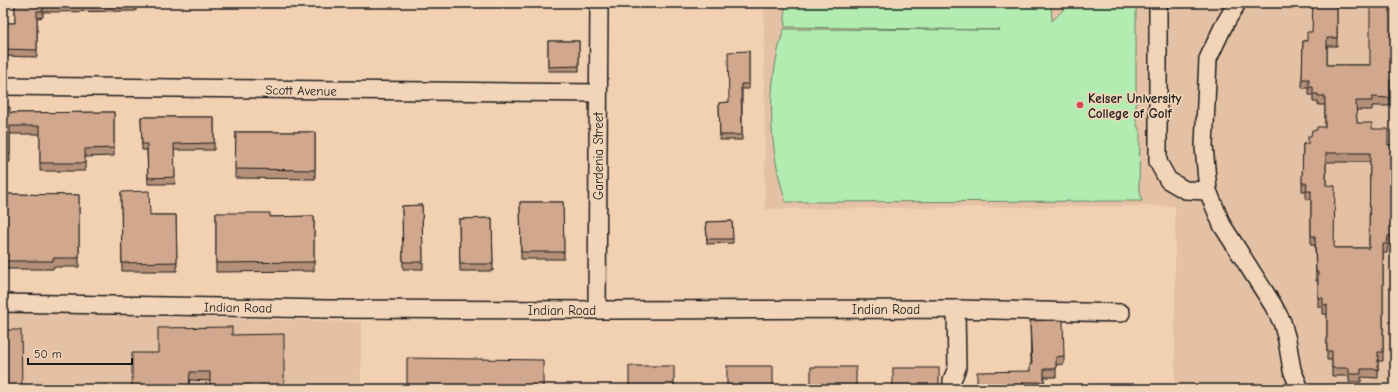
<svg xmlns="http://www.w3.org/2000/svg" width="1398" height="392" viewBox="0 0 1398 392" font-family="'Comic Neue',sans-serif">
<style>
.built{fill:#e4c1a4}
.green{fill:#b2ecb1;stroke:#678466}
.lines{fill:none;stroke-linecap:round;stroke-linejoin:round}
.minor-casing{stroke:#1c1c1c;stroke-width:20}
.minor{stroke:#f2d5b9;stroke-width:17}
.wall{fill:#b49079;stroke:#1c1c1c;fill-rule:evenodd}
.building{fill:#d1a88d;stroke:#1c1c1c;fill-rule:evenodd}
.poi-dot{fill:#d1495b;stroke:#f2d5b9;stroke-width:1.5}
.labels{text-anchor:middle;stroke-width:3.5;stroke-linejoin:round;paint-order:stroke}
.street-label{font-size:13px;fill:#1c1c1c;stroke:#f2d5b9}
.poi-label{font-size:13px;font-weight:bold;fill:#1c1c1c;stroke:#f2d5b9;text-anchor:start}
</style>
<rect width="100%" height="100%" fill="#f2d0b2"/>
<filter id="ink" filterUnits="userSpaceOnUse"><feTurbulence type="fractalNoise" baseFrequency=".025" numOctaves="2"/><feDisplacementMap in="SourceGraphic" scale="8" xChannelSelector="R" yChannelSelector="G"/><feConvolveMatrix kernelMatrix="1 2 1 2 8 2 1 2 1" color-interpolation-filters="sRGB"/></filter>
<g filter="url(#ink)">
<!-- built -->
<g class="built">
<path d="M 764,3 L 1395,3 L 1395,389 L 1175,389 L 1175,206 L 765,209 Z"/>
<path d="M 3,312 L 361,322 L 361,389 L 3,389 Z"/>
</g>
<!-- green -->
<path class="green" d="M 785,3 L 1051,3 L 1052,21 L 1063,10 L 1063,3 L 1136,3 L 1136,121 L 1140,133 L 1139,186 L 1142,201 L 786,202 C 768,146 766,85 784,29 L 1000,30 L 785,27 Z"/>
<g class="lines">
<defs>
<g id="minor">
<path d="M 1158,3 L 1158,162 L 1168,180 L 1185,190 L 1208,191"/>
<path d="M 1237,3 L 1223,27 L 1208,59 L 1204,146 L 1208,191 L 1222,225 L 1273,305 L 1282,322 L 1287,340 L 1292,370 L 1300,389"/>
<path d="M 3,86 L 598,93"/>
<path d="M 3,303 L 325,309 L 608,310 L 956,309 L 1121,313"/>
<path d="M 597,310 L 599,3"/>
<path d="M 952,389 L 952,380 L 957,368 L 956,309"/>
</g>
</defs>
<!-- minor casing -->
<use href="#minor" class="minor-casing"/>
<!-- minor -->
<use href="#minor" class="minor"/>
</g>
<!-- wall -->
<g class="wall">
<path d="M 15,3 L 136,3 L 136,11 L 43,12 L 43,17 L 37,18 L 37,57 L 3,56 L 3,23 L 15,23 Z"/>
<path d="M 1337,3 L 1337,46 L 1327,46 L 1327,65 L 1370,65 L 1395,3 L 1394,88 L 1390,89 L 1390,106 L 1372,106 L 1372,110 L 1356,110 L 1357,123 L 1372,129 L 1388,145 L 1393,144 L 1392,245 L 1388,245 L 1387,253 L 1383,253 L 1383,361 L 1378,361 L 1378,378 L 1361,377 L 1361,382 L 1349,382 L 1349,376 L 1332,376 L 1332,360 L 1327,360 L 1327,314 L 1323,314 L 1323,307 L 1318,307 L 1318,281 L 1316,281 L 1315,245 L 1311,245 L 1311,199 L 1306,199 L 1306,191 L 1302,191 L 1303,144 L 1308,144 L 1311,136 L 1317,130 L 1325,127 L 1325,105 L 1318,105 L 1318,102 L 1313,102 L 1313,95 L 1309,95 L 1309,88 L 1302,88 L 1303,41 L 1307,41 L 1312,32 ZM 1326,162 L 1370,162 L 1369,248 L 1334,248 L 1326,185 Z"/>
<rect x="548" y="41" width="31" height="30"/>
<path d="M 749,51 L 749,89 L 742,89 L 742,140 L 720,140 L 719,103 L 729,102 Z"/>
<path d="M 3,107 L 10,113 L 114,112 L 114,156 L 85,157 L 85,171 L 40,171 L 40,134 L 10,134 L 10,162 L 3,162 Z"/>
<path d="M 141,117 L 214,117 L 214,150 L 174,150 L 175,184 L 148,184 L 147,150 L 142,150 Z"/>
<path d="M 236,132 L 315,132 L 315,179 L 235,178 Z"/>
<path d="M 121,192 L 150,215 L 176,215 L 177,271 L 122,271 Z"/>
<path d="M 3,194 L 79,195 L 79,267 L 53,267 L 53,269 L 4,269 L 4,247 L 3,247 Z"/>
<path d="M 520,202 L 563,202 L 564,259 L 521,259 Z"/>
<path d="M 422,205 L 423,269 L 403,269 L 402,206 Z"/>
<path d="M 216,213 L 270,217 L 314,216 L 314,271 L 216,272 Z"/>
<path d="M 492,218 L 493,271 L 460,271 L 459,219 Z"/>
<path d="M 732,221 L 733,243 L 707,244 L 706,222 Z"/>
<path d="M 1030,321 L 1064,356 L 1064,364 L 1056,365 L 1056,377 L 1044,377 L 1044,389 L 977,389 L 1030,371 L 1031,364 Z"/>
<path d="M 232,327 L 210,381 L 190,380 L 158,353 Z"/>
</g>
<!-- building -->
<g class="building">
<path d="M 15,3 L 136,3 L 136,4 L 43,6 L 43,11 L 37,11 L 37,50 L 3,49 L 3,23 L 15,23 Z"/>
<path d="M 1313,3 L 1337,3 L 1337,38 L 1327,38 L 1327,65 L 1370,65 L 1370,3 L 1395,3 L 1394,80 L 1390,80 L 1390,98 L 1372,97 L 1372,101 L 1356,101 L 1357,123 L 1372,123 L 1372,129 L 1388,129 L 1388,145 L 1393,144 L 1392,236 L 1388,236 L 1387,244 L 1383,244 L 1383,352 L 1378,352 L 1378,369 L 1361,369 L 1361,374 L 1349,374 L 1349,368 L 1332,368 L 1332,351 L 1327,351 L 1327,305 L 1323,305 L 1323,298 L 1318,298 L 1318,272 L 1316,272 L 1315,236 L 1311,236 L 1311,191 L 1306,191 L 1307,183 L 1302,183 L 1303,144 L 1308,144 L 1308,136 L 1311,136 L 1312,130 L 1317,130 L 1317,127 L 1325,127 L 1325,96 L 1318,96 L 1318,94 L 1313,94 L 1313,87 L 1309,87 L 1309,79 L 1302,79 L 1303,41 L 1307,41 L 1307,32 L 1312,32 ZM 1326,153 L 1370,153 L 1369,248 L 1334,248 L 1335,186 L 1326,185 Z"/>
<path d="M 548,41 L 579,41 L 579,66 L 548,67 Z"/>
<path d="M 749,51 L 749,84 L 741,84 L 742,135 L 720,135 L 719,103 L 729,102 L 728,52 Z"/>
<path d="M 3,107 L 10,107 L 10,113 L 114,112 L 114,148 L 85,149 L 85,163 L 40,163 L 40,126 L 10,126 L 10,154 L 3,154 Z"/>
<path d="M 141,117 L 214,117 L 214,143 L 174,144 L 175,177 L 148,178 L 147,144 L 142,144 Z"/>
<path d="M 236,132 L 315,132 L 315,170 L 235,169 Z"/>
<path d="M 149,191 L 150,215 L 176,215 L 177,262 L 122,263 L 121,192 Z"/>
<path d="M 3,194 L 79,195 L 79,258 L 53,258 L 53,261 L 4,261 L 4,239 L 3,239 Z"/>
<path d="M 520,202 L 563,202 L 564,252 L 521,252 Z"/>
<path d="M 422,205 L 423,262 L 403,262 L 402,206 Z"/>
<path d="M 216,213 L 270,213 L 270,217 L 314,216 L 314,262 L 216,263 Z"/>
<path d="M 492,218 L 493,264 L 460,264 L 459,219 Z"/>
<path d="M 732,221 L 733,239 L 707,239 L 706,222 Z"/>
<path d="M 1063,320 L 1064,356 L 1056,357 L 1056,369 L 1044,369 L 1044,382 L 1023,382 L 1023,389 L 977,389 L 977,372 L 1030,371 L 1030,364 L 1032,364 L 1030,321 Z"/>
<path d="M 232,327 L 232,335 L 284,334 L 284,389 L 210,389 L 210,372 L 190,372 L 189,389 L 132,389 L 132,353 L 158,353 L 158,328 Z"/>
<path d="M 3,330 L 21,330 L 22,389 L 3,389 Z"/>
<path d="M 407,358 L 543,360 L 543,389 L 556,389 L 407,389 Z"/>
<rect x="629" y="366" width="45" height="23"/>
<rect x="727" y="366" width="46" height="23"/>
<rect x="811" y="367" width="45" height="22"/>
<rect x="893" y="368" width="46" height="21"/>
</g>
</g>
<!-- markers -->
<circle class="poi-dot" cx="1080" cy="105" r="4"/>
<g class="labels">
<!-- street labels -->
<g class="street-label">
<text transform="translate(301 90) rotate(1)" y="5">Scott Avenue</text>
<text transform="translate(598 156) rotate(-90)" y="5">Gardenia Street</text>
<text transform="translate(238 307) rotate(1)" y="5">Indian Road</text>
<text x="886" y="314">Indian Road</text>
<text x="562" y="315">Indian Road</text>
</g>
<!-- poi labels -->
<g class="poi-label">
<text x="1088" y="103">Keiser University<tspan x="1088" dy="15">College of Golf</tspan></text>
</g>
</g>
<!-- margin -->
<rect width="1398" height="392" fill="none" stroke="#f2d5b9" stroke-width="16"/>
<rect x="8" y="8" width="1382" height="376" fill="none" stroke="#1c1c1c" stroke-width="1.5" filter="url(#ink)"/>
<!-- scale -->
<path d="M28 358v6h104v-6" fill="none" stroke="#1c1c1c" stroke-width="2"/>
<text x="34" y="358" font-size="12" fill="#1c1c1c" stroke="#f2d5b9" stroke-width="3" paint-order="stroke">50 m</text>
</svg>
